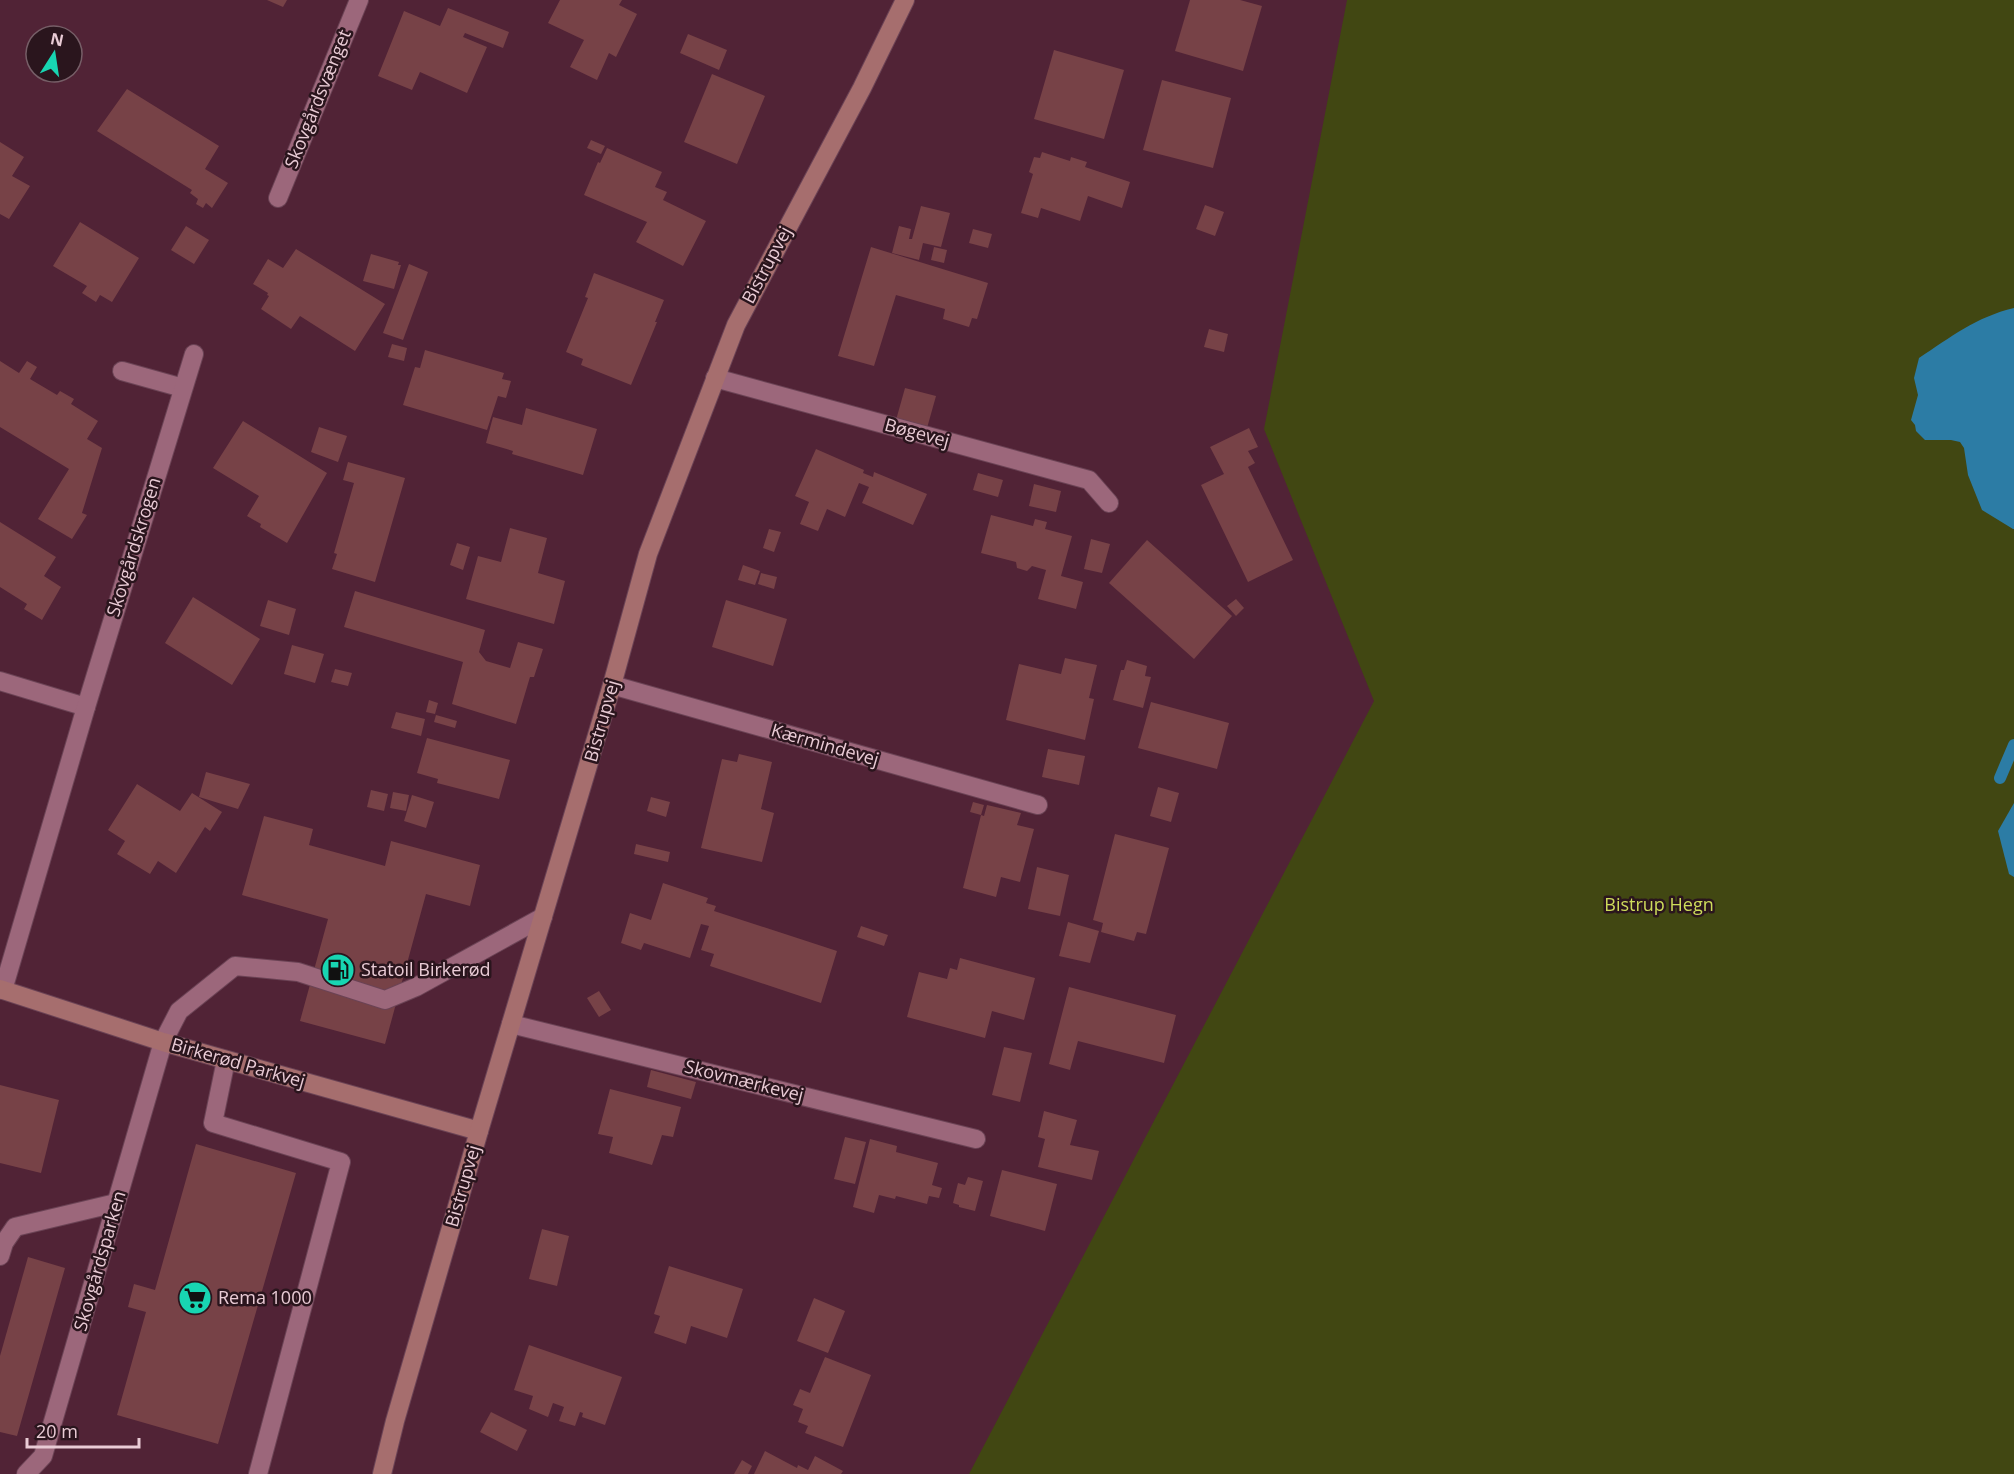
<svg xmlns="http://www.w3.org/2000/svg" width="2014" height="1474" viewBox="0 0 2014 1474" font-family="'Open Sans',sans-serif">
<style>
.green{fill:#414712}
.water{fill:#2c7ca5}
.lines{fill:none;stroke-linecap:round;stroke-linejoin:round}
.stream{stroke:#2c7ca5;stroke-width:12}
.building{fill:#774247}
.lane-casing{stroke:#6b4355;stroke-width:20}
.street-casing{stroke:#6b4355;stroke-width:20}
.secondary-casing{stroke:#6b4355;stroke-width:20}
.lane{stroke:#9c677b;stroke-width:18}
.street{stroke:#9c677b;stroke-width:18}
.secondary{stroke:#a66e6e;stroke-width:18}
.labels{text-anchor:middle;stroke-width:5;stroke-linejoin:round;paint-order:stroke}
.street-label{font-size:18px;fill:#e9cbd5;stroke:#2a151d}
.park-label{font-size:18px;fill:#cedc5b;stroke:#2a151d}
.poi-label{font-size:18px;fill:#e9cbd5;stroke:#2a151d;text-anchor:start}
</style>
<rect width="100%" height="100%" fill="#512336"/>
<!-- green -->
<path class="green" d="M 1347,0 L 2014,0 L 2014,1474 L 969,1474 L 1374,701 L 1264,429 Z"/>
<!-- water -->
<g class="water">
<path d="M 2014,308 L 2014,529 L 2013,529 L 1982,510 L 1968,475 L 1964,448 L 1960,442 L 1951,440 L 1925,440 L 1916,431 L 1915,425 L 1911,420 L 1918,395 L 1914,378 L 1919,358 C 1951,337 1976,317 2014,308 Z"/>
<path d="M 2014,803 L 2014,877 L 2009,874 L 1998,831 Z"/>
</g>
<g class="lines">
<!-- stream -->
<path class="stream" d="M 2000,778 L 2014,745"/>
</g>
<!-- building -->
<g class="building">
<path d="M 267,0 L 287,0 L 283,7 Z"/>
<path d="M 560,0 L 622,0 L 619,5 L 637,14 L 616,57 L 609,53 L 597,80 L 570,67 L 584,40 L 548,23 Z"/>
<path d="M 1190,0 L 1240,0 L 1262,6 L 1243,71 L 1175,51 Z"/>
<path d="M 448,8 L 509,32 L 503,48 L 465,33 L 463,37 L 487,47 L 467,93 L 420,72 L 412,90 L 378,76 L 404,11 L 440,26 Z"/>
<path d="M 688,34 L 727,50 L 719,70 L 680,53 Z"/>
<path d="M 1054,50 L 1124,70 L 1104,139 L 1034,119 Z"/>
<path d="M 712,74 L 765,96 L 737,164 L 684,142 Z"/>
<path d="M 1162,80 L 1231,98 L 1213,168 L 1143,150 Z"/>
<path d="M 127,89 L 219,146 L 205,169 L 228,183 L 212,208 L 206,203 L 203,208 L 196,204 L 198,199 L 190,193 L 192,190 L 97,131 Z"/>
<path d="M 591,140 L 605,146 L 601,154 L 587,148 Z"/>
<path d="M 0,142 L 24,157 L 12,176 L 30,186 L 9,219 L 0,214 Z"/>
<path d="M 607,148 L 662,172 L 655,187 L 667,192 L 663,200 L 706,221 L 683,266 L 636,242 L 647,222 L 584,195 L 598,162 L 600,163 Z"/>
<path d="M 1042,152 L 1070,161 L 1071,157 L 1087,162 L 1085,167 L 1130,182 L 1122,208 L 1088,196 L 1080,221 L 1041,208 L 1038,218 L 1021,213 L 1033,174 L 1029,172 L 1034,157 L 1040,158 Z"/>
<path d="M 1205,205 L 1224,212 L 1215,236 L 1196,229 Z"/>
<path d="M 921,206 L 950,213 L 941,247 L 923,243 L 919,260 L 892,253 L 899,226 L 911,229 L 909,239 L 912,239 Z"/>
<path d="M 80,222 L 139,258 L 112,302 L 100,295 L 96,302 L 82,293 L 87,286 L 53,266 Z"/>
<path d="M 186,226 L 209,240 L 194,264 L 171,250 Z"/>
<path d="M 973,229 L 992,234 L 988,248 L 969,243 Z"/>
<path d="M 871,247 L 988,283 L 977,319 L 972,318 L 969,327 L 943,319 L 945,309 L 896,295 L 874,366 L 838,356 Z"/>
<path d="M 934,247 L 947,250 L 944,263 L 931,260 Z"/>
<path d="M 296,249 L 385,304 L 355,351 L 300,316 L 291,329 L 261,309 L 269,296 L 267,295 L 268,293 L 253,284 L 268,259 L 283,268 Z"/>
<path d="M 371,254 L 399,262 L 398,265 L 401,265 L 394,289 L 363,281 Z"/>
<path d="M 409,264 L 428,272 L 403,340 L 383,333 Z"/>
<path d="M 594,273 L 664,300 L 655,322 L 657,322 L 631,385 L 581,365 L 583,359 L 566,352 L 588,298 L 585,297 Z"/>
<path d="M 1209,329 L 1228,334 L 1224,352 L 1204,347 Z"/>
<path d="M 392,344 L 407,348 L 404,361 L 388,357 Z"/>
<path d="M 425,350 L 504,373 L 502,379 L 511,381 L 506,398 L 498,396 L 487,430 L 403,405 L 415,367 L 420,368 Z"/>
<path d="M 0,361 L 19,373 L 27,361 L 37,367 L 30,379 L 57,395 L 60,391 L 74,399 L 71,404 L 98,421 L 87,439 L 102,448 L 82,513 L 87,515 L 72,539 L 38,519 L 69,469 L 0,427 Z"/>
<path d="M 905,388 L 936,396 L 927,428 L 896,420 Z"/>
<path d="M 526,408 L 597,429 L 583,475 L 512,454 L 513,451 L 486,443 L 493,417 L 522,425 Z"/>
<path d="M 243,421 L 327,473 L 287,543 L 260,527 L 261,524 L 247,516 L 259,496 L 213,468 Z"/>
<path d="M 319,427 L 347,436 L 338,462 L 311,452 Z"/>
<path d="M 1249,428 L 1258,447 L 1248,451 L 1255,463 L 1248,467 L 1293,560 L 1248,582 L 1201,485 L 1224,474 L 1210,447 Z"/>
<path d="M 816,449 L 864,470 L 863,473 L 873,477 L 874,472 L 927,494 L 913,525 L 862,503 L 869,487 L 859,483 L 845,517 L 827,509 L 818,531 L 800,524 L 809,502 L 795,496 Z"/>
<path d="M 348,462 L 405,478 L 375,582 L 332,569 L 337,554 L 334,553 L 354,483 L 343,480 Z"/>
<path d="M 978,473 L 1003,480 L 998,497 L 973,490 Z"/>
<path d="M 1034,484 L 1061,491 L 1056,512 L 1029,506 Z"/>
<path d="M 991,515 L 1033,526 L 1035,519 L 1047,522 L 1045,529 L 1072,536 L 1061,576 L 1083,582 L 1076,609 L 1038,599 L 1046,570 L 1032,566 L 1027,571 L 1017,568 L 1016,562 L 981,553 Z"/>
<path d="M 0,522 L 56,557 L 44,576 L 61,587 L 42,620 L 24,609 L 27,604 L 0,587 Z"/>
<path d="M 510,528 L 547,538 L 538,573 L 565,581 L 554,624 L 466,599 L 478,556 L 501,562 Z"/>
<path d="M 769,529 L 781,532 L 774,552 L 763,548 Z"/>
<path d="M 1091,539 L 1110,544 L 1102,573 L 1084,569 Z"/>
<path d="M 1147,540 L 1232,616 L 1194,659 L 1109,583 Z"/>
<path d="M 457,543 L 470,547 L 463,570 L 450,565 Z"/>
<path d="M 743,565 L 760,571 L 755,585 L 738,580 Z"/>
<path d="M 761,573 L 777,577 L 774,589 L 758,584 Z"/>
<path d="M 355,591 L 485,630 L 479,652 L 486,661 L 510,668 L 518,642 L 543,649 L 534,677 L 530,677 L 516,724 L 452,704 L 463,662 L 344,627 Z"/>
<path d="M 193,597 L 260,639 L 232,685 L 165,643 Z"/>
<path d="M 1236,599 L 1244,608 L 1236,616 L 1227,606 Z"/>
<path d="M 268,600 L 296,609 L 289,635 L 260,626 Z"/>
<path d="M 726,600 L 787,619 L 773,666 L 712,647 Z"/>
<path d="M 292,645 L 324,654 L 315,683 L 284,674 Z"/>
<path d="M 1065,658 L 1097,665 L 1089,698 L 1094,699 L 1085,740 L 1006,720 L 1019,664 L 1061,674 Z"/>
<path d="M 1127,660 L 1147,666 L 1145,676 L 1151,677 L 1143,708 L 1113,700 L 1121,670 L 1124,670 Z"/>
<path d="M 335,669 L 352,673 L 348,686 L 331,682 Z"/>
<path d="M 429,700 L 438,703 L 435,714 L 426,712 Z"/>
<path d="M 1151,702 L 1229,723 L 1217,769 L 1138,748 Z"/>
<path d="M 396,712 L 425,719 L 421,736 L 391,728 Z"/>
<path d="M 436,715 L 457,721 L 455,728 L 434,722 Z"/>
<path d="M 427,738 L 510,760 L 499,799 L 437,783 L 438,779 L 417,773 Z"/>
<path d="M 1048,749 L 1085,756 L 1079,785 L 1042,777 Z"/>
<path d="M 739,754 L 772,762 L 761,809 L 774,813 L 762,862 L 701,848 L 722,759 L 737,762 Z"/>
<path d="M 206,772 L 250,784 L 238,809 L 199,797 Z"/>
<path d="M 137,784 L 180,811 L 192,793 L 222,812 L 210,831 L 205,827 L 176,873 L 158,861 L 150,874 L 117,854 L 125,841 L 108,830 Z"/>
<path d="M 1158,787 L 1179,793 L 1171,822 L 1150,816 Z"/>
<path d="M 371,790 L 388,794 L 384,811 L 367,807 Z"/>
<path d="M 393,792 L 409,795 L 406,811 L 390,808 Z"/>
<path d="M 412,795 L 434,802 L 426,828 L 404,821 Z"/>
<path d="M 651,797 L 670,802 L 666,817 L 647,811 Z"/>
<path d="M 973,802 L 984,805 L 981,815 L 970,812 Z"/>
<path d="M 987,805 L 1021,813 L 1017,825 L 1034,829 L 1020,882 L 1001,877 L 996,897 L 963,888 L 981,815 L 984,816 Z"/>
<path d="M 264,816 L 313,829 L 309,845 L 385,866 L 391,841 L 480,865 L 470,906 L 426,894 L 385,1044 L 300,1021 L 328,919 L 242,895 Z"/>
<path d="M 1115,834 L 1169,848 L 1146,934 L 1137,932 L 1134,941 L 1101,932 L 1103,923 L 1093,920 Z"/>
<path d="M 636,844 L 670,852 L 668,862 L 634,854 Z"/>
<path d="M 1037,867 L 1069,875 L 1060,916 L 1028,909 Z"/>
<path d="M 663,883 L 708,898 L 706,903 L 716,906 L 714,911 L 837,951 L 821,1003 L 710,966 L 714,954 L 701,950 L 709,926 L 701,924 L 690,958 L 644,943 L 641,950 L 621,943 L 630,913 L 651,920 Z"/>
<path d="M 1068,922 L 1099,931 L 1090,963 L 1059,956 Z"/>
<path d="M 861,926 L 888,935 L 884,946 L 857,937 Z"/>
<path d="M 960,958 L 1035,978 L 1024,1020 L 992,1011 L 985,1038 L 907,1017 L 919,972 L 947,979 L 950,968 L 957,970 Z"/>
<path d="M 1069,987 L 1176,1015 L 1164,1063 L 1078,1041 L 1070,1070 L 1049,1064 Z"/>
<path d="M 599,991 L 611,1010 L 599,1017 L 587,998 Z"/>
<path d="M 1004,1047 L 1032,1053 L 1020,1102 L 992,1095 Z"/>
<path d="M 651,1070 L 696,1082 L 691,1099 L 647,1087 Z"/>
<path d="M 0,1085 L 59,1100 L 41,1173 L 0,1163 Z"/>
<path d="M 610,1089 L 681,1107 L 673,1137 L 662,1135 L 652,1165 L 609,1153 L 613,1137 L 598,1134 Z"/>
<path d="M 1044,1111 L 1077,1120 L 1070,1145 L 1099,1151 L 1092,1180 L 1038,1167 L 1045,1139 L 1038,1137 Z"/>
<path d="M 845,1137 L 866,1142 L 855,1184 L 834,1179 Z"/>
<path d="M 870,1139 L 897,1146 L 896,1152 L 938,1163 L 932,1185 L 942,1188 L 939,1198 L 929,1196 L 927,1204 L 896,1196 L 895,1199 L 879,1195 L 874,1213 L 853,1207 Z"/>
<path d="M 196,1144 L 296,1173 L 218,1444 L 117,1415 L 146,1312 L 128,1307 L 134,1284 L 155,1290 Z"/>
<path d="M 1002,1170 L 1057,1184 L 1045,1231 L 990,1216 Z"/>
<path d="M 968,1177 L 983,1181 L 975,1211 L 959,1207 L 959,1205 L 953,1203 L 958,1183 L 965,1185 Z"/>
<path d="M 542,1229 L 569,1236 L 557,1286 L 529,1279 Z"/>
<path d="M 28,1257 L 65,1268 L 17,1436 L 0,1432 L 0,1356 Z"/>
<path d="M 669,1266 L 743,1289 L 727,1338 L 691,1326 L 686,1344 L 654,1333 L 660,1316 L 654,1314 Z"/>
<path d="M 814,1298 L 845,1311 L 828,1353 L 797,1341 Z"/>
<path d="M 529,1345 L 622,1377 L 605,1425 L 582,1417 L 583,1413 L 580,1412 L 575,1426 L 559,1421 L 564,1407 L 553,1403 L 548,1417 L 529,1409 L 533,1396 L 514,1390 Z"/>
<path d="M 825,1357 L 871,1375 L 843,1447 L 805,1433 L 808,1426 L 798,1422 L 803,1409 L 793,1405 L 800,1389 L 810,1393 Z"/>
<path d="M 491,1412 L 527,1430 L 517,1451 L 480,1432 Z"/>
<path d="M 765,1451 L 797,1468 L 798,1465 L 808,1470 L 815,1456 L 843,1471 L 841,1474 L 754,1474 Z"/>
<path d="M 742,1460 L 752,1466 L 748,1474 L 734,1474 Z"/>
</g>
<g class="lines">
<defs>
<g id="lane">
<path d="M 163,1042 L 179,1011 L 235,966 L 298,972 L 385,1000 L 416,987 L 543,917"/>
<path d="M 226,1060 L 213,1123 L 341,1162 L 258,1474"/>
<path d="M 0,1256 L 4,1243 L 15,1227 L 116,1203"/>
</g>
<g id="street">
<path d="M 278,198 L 359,0"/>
<path d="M 122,371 L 183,388"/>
<path d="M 715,378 L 1089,480 L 1109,503"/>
<path d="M 0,681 L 86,707"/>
<path d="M 612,685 L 1038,805"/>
<path d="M 3,990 L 86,707 L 194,354"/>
<path d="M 511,1024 L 976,1139"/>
<path d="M 26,1474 L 43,1456 L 163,1042"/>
</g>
<g id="secondary">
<path d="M 0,989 L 163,1042 L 479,1131"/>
<path d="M 382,1474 L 395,1421 L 479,1131 L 612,685 L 648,554 L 736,325 L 862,88 L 905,0"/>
</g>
</defs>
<!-- lane casing -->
<use href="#lane" class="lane-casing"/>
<!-- street casing -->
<use href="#street" class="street-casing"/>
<!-- secondary casing -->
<use href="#secondary" class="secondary-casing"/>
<!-- lane -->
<use href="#lane" class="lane"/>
<!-- street -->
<use href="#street" class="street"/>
<!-- secondary -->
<use href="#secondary" class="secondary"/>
</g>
<!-- icons -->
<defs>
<symbol id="fuel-disc" viewBox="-11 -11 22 22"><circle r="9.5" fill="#18d5b2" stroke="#2a151d"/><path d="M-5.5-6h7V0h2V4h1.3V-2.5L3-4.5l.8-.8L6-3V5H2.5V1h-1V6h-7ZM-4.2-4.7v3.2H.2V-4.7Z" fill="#111"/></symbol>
<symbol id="supermarket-disc" viewBox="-11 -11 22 22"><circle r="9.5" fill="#18d5b2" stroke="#2a151d"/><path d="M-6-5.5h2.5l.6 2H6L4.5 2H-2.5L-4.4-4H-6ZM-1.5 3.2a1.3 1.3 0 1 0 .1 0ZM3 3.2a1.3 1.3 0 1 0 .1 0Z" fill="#111"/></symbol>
</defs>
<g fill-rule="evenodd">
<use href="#fuel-disc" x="319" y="951" width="38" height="38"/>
<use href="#supermarket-disc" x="176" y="1279" width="38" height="38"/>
</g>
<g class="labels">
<!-- street labels -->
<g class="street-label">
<text transform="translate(318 99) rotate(-68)" y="6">Skovgårdsvænget</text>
<text transform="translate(767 265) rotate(-62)" y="6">Bistrupvej</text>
<text transform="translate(917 433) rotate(15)" y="6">Bøgevej</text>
<text transform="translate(134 547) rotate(-73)" y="6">Skovgårdskrogen</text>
<text transform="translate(602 721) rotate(-74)" y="6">Bistrupvej</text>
<text transform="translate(825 745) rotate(16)" y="6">Kærmindevej</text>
<text transform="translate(238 1063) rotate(16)" y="6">Birkerød Parkvej</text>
<text transform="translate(744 1081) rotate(14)" y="6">Skovmærkevej</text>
<text transform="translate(463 1186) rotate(-74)" y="6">Bistrupvej</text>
<text transform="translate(100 1261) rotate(-74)" y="6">Skovgårdsparken</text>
</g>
<!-- park labels -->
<g class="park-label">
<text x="1659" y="911">Bistrup Hegn</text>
</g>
<!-- poi labels -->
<g class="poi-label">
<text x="361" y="976">Statoil Birkerød</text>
<text x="218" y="1304">Rema 1000</text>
</g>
</g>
<!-- north arrow -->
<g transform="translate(54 54) rotate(12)"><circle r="28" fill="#2a151d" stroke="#765e67" stroke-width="1.5"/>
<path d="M0-4.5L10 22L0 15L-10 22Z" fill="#18d5b2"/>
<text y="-9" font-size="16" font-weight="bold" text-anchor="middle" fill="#e9cbd5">N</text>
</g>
<!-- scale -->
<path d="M27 1438v9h112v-9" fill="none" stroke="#e9cbd5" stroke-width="3"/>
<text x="36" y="1438" font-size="18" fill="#e9cbd5" stroke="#2a151d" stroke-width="4.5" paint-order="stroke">20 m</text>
</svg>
